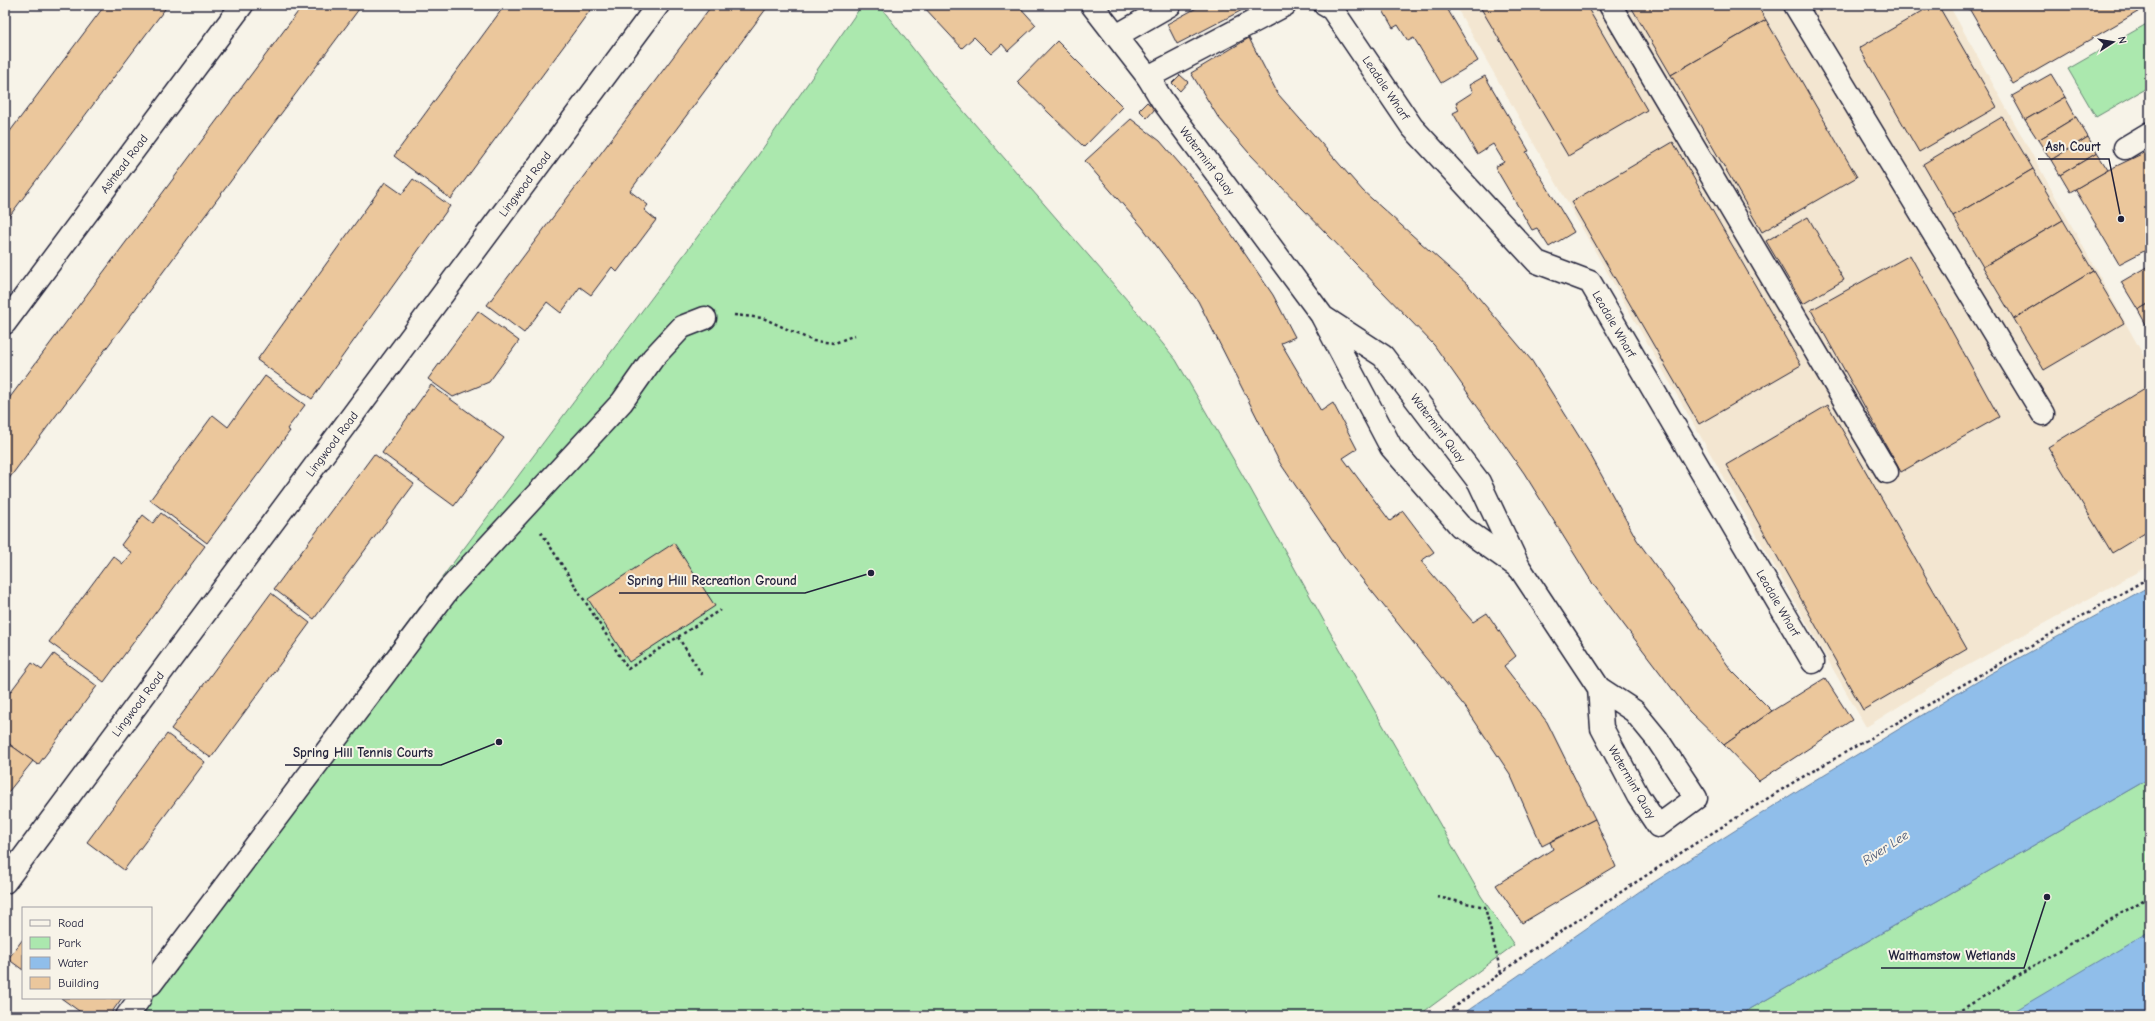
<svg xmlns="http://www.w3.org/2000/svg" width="2155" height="1021" viewBox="0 0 2155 1021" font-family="'Comic Neue',sans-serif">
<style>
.built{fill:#f3e6d1}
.green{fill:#abe8ae;stroke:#668574}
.water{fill:#90beea;stroke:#6480a4}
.building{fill:#ebc79c;stroke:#22223b}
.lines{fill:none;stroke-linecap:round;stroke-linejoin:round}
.minor-casing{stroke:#22223b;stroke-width:25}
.path{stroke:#22223b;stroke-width:2.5;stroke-dasharray:3 3;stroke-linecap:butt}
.minor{stroke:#f7f3e8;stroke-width:22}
.labels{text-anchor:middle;stroke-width:4;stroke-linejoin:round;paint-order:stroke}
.street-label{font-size:12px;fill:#22223b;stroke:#f7f3e8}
.water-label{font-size:13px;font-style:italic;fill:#435170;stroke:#f7f3e8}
.leader{fill:none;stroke:#22223b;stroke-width:1.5}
.callout-dot{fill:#22223b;stroke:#f7f3e8;stroke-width:1.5}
.callout-label{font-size:13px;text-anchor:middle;font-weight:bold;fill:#22223b;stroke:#f7f3e8;stroke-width:4;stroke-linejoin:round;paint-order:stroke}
</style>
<rect width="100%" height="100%" fill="#f7f3e8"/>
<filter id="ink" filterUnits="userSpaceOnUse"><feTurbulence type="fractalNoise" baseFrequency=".025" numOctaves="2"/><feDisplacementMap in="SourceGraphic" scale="8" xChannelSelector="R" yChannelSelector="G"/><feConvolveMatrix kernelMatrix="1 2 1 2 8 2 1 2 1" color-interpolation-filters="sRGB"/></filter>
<g filter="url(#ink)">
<!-- built -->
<path class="built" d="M 1455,5 L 1949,5 L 2150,367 L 2150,565 L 1941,680 L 1866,727 Z"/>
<!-- green -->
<g class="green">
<path d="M 862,5 L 879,5 L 947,92 L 1128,301 L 1176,360 L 1250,488 L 1345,659 L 1481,896 L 1514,945 L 1418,1016 L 114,1016 L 127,998 L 151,998 L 151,966 L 752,164 Z"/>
<path d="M 2150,22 L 2150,86 L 2096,117 L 2068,69 Z"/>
<path d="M 2150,778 L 2150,1016 L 1738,1016 Z"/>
</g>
<!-- water -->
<g class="water">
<path d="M 2150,586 L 2150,778 L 1738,1016 L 1460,1016 L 1643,889 L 1805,786 L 1990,674 Z"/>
<path d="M 2150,931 L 2150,1016 L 2006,1016 Z"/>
</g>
<!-- building -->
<g class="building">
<path d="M 105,5 L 168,5 L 5,222 L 5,138 Z"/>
<path d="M 303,5 L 362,5 L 5,484 L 5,404 Z"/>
<path d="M 505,5 L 594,5 L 451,199 L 394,156 Z"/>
<path d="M 712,5 L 769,5 L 630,191 L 648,205 L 644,210 L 656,220 L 617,272 L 612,267 L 591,295 L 580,287 L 561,313 L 547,302 L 524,333 L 487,305 Z"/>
<path d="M 922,5 L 1018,5 L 1036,25 L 1008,51 L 1002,44 L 991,54 L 974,37 L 962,48 Z"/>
<path d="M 1202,5 L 1252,5 L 1177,44 L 1167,24 Z"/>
<path d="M 1380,5 L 1445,5 L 1478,61 L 1441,83 L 1414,38 L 1408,41 L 1398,25 L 1393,28 Z"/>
<path d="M 1479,5 L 1586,5 L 1647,110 L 1568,156 Z"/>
<path d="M 1630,5 L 1757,5 L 1766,20 L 1671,75 Z"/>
<path d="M 1933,5 L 1938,5 L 1997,107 L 1919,152 L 1859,48 Z"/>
<path d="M 1967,5 L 2147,5 L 2148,6 L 2013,84 Z"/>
<path d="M 1766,20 L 1857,177 L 1762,232 L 1671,75 Z"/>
<path d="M 1249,38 L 1278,94 L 1363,191 L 1468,285 L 1532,361 L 1590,454 L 1637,540 L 1732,671 L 1772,711 L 1724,745 L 1689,711 L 1593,584 L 1524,473 L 1434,345 L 1249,153 L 1218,117 L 1191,73 Z"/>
<path d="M 1057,41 L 1123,107 L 1084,147 L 1017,82 Z"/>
<path d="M 2051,74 L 2065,97 L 2025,120 L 2012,96 Z"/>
<path d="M 1180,75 L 1188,82 L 1180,91 L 1172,83 Z"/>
<path d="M 1485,76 L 1529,151 L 1526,152 L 1574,232 L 1549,247 L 1537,228 L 1532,230 L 1495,167 L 1504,162 L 1493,144 L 1477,154 L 1453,113 L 1459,110 L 1456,103 L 1473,92 L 1469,85 Z"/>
<path d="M 2065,97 L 2076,117 L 2038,140 L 2025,120 Z"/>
<path d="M 1147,102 L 1155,109 L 1147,118 L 1139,110 Z"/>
<path d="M 2002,117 L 2033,169 L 1953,216 L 1923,164 Z"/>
<path d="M 2076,117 L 2088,137 L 2051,160 L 2038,140 Z"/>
<path d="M 1131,119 L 1160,141 L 1198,185 L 1273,295 L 1295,337 L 1281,343 L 1321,411 L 1333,403 L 1357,449 L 1343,458 L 1390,521 L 1403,511 L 1434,552 L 1421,561 L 1473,622 L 1487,613 L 1516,656 L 1504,666 L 1547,722 L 1595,819 L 1542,846 L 1510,774 L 1466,708 L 1345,558 L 1280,463 L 1198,301 L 1143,228 L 1085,161 Z"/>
<path d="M 2088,137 L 2097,153 L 2060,175 L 2051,160 Z"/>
<path d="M 1673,142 L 1801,365 L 1699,424 L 1571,202 Z"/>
<path d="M 2150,150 L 2150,248 L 2119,264 L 2075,189 L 2108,170 Z"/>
<path d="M 2097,153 L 2108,170 L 2070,192 L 2060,175 Z"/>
<path d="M 2033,169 L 2063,220 L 1983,267 L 1953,216 Z"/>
<path d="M 413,179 L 450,206 L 312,399 L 257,360 L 385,182 L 402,194 Z"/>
<path d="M 1808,217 L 1844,280 L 1803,304 L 1766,241 Z"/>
<path d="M 2063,220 L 2093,271 L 2014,319 L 1983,267 Z"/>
<path d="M 1910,255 L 1999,417 L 1901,472 L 1811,310 Z"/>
<path d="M 2150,265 L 2150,303 L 2138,310 L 2121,282 Z"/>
<path d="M 2093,271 L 2124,323 L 2044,370 L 2014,319 Z"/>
<path d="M 2150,303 L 2150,327 L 2148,328 L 2138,310 Z"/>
<path d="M 478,311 L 519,341 L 489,382 L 453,397 L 428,379 Z"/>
<path d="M 265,376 L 305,405 L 287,429 L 290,431 L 207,543 L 150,500 L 213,415 L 228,427 Z"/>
<path d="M 431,385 L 504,438 L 454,506 L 382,453 Z"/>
<path d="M 2150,385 L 2150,530 L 2112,553 L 2048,447 Z"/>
<path d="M 1828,405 L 1967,649 L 1863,710 L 1726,465 Z"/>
<path d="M 374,454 L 414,484 L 314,619 L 274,589 Z"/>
<path d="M 161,513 L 205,546 L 104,682 L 49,642 L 113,556 L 123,564 L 132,553 L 121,545 L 143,515 L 153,523 Z"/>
<path d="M 674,543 L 715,606 L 629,662 L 588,599 Z"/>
<path d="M 271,593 L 310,623 L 211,758 L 171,729 Z"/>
<path d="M 54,654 L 97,686 L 38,765 L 5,741 L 5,699 L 32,663 L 42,670 Z"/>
<path d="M 1825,678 L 1852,720 L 1759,781 L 1724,745 L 1772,711 Z"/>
<path d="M 167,734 L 205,762 L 124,870 L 87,842 Z"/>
<path d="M 5,741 L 33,761 L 5,796 Z"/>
<path d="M 1595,819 L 1616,867 L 1522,923 L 1496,885 L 1553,849 L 1550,842 Z"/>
<path d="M 23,939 L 23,970 L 8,959 Z"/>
<path d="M 61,998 L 122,998 L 109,1016 L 86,1016 Z"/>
</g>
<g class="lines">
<defs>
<g id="minor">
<path d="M 1092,5 L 1148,77 L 1162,100 L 1323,317 L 1383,356 L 1479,482 L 1519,567 L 1599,688 L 1634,711 L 1657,739 L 1696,798 L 1658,826 L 1638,796 L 1602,728 L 1599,688"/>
<path d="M 1325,5 L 1332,9 L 1412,127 L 1537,262 L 1590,282 L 1813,662"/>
<path d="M 1610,5 L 1887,472"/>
<path d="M 1795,5 L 2043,414"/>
<path d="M 1116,36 L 1170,5"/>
<path d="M 1148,77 L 1285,5"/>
<path d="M 2125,148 L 2150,133"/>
<path d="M 1323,318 L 1391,447 L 1460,526 L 1518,567"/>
<path d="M 5,323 L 242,5"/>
<path d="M 5,882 L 658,5"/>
<path d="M 151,984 L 449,589 L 622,402 L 653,358 L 682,327 L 705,318"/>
<path d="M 127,1016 L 140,998"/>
</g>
</defs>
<!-- minor casing -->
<use href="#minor" class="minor-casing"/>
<!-- path -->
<g class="path">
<path d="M 734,315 L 763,318 L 813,341 L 835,343 L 855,335"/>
<path d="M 541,532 L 628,669 L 720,610"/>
<path d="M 678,637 L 703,676"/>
<path d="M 1437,897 L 1485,907 L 1501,973"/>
<path d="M 1442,1016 L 1529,952 L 1696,843 L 1794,782 L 2150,577"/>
<path d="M 1951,1016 L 2150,896"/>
</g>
<!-- minor -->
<use href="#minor" class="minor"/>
</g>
</g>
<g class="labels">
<!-- street labels -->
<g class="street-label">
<text transform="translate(1386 88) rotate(56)" y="4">Leadale Wharf</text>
<text transform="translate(1207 161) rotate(53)" y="4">Watermint Quay</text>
<text transform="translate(124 164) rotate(-53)" y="4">Ashtead Road</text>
<text transform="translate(525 184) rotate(-53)" y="4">Lingwood Road</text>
<text transform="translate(1614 324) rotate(60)" y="4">Leadale Wharf</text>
<text transform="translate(1438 428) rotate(53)" y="4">Watermint Quay</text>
<text transform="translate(332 444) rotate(-53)" y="4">Lingwood Road</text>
<text transform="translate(1778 603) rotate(60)" y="4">Leadale Wharf</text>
<text transform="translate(138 704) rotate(-53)" y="4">Lingwood Road</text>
<text transform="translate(1632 782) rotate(60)" y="4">Watermint Quay</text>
</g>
<!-- water labels -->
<g class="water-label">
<text transform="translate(1885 847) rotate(-33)" y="5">River Lee</text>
</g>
</g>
<!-- callouts -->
<path class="leader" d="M2121 219L2109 159H2038M871 573L805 593H619M499 742L441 765H285M2047 897L2024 968H1881"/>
<g class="callout-dot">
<circle cx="2121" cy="219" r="4"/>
<circle cx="871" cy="573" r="4"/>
<circle cx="499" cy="742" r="4"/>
<circle cx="2047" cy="897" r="4"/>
</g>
<g class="callout-label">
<text x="2073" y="151">Ash Court</text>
<text x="712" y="585">Spring Hill Recreation Ground</text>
<text x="363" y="757">Spring Hill Tennis Courts</text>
<text x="1952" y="960">Walthamstow Wetlands</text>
</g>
<!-- margin -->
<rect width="2155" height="1021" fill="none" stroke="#f7f3e8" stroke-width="20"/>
<rect x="10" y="10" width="2135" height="1001" fill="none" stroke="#22223b" stroke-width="1.5" filter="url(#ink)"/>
<!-- legend -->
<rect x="22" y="907" width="130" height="92" fill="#f7f3e8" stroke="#a29fa3"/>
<rect x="30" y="920" width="20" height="6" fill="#f7f3e8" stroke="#a29fa3"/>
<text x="58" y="927" font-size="12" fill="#22223b">Road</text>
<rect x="30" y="937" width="20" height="12" fill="#abe8ae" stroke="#a29fa3"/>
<text x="58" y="947" font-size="12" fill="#22223b">Park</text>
<rect x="30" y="957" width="20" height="12" fill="#90beea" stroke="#a29fa3"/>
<text x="58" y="967" font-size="12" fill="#22223b">Water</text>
<rect x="30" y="977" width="20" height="12" fill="#ebc79c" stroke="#a29fa3"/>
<text x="58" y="987" font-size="12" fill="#22223b">Building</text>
<!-- north arrow -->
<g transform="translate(2113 42) rotate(78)" stroke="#f7f3e8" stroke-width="3" paint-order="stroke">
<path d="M0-3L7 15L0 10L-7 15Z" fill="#22223b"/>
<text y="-6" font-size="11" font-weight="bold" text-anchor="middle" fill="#22223b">N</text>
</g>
</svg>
